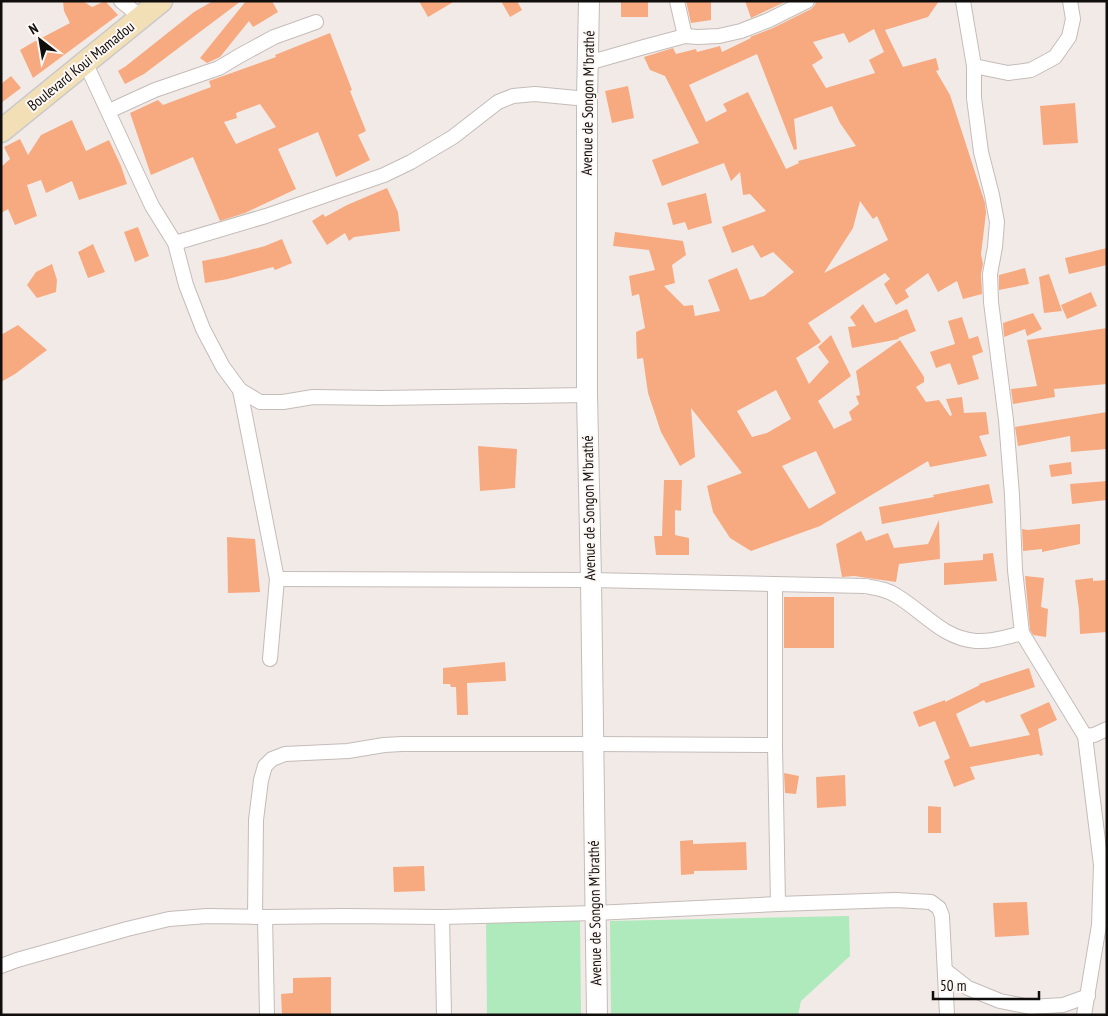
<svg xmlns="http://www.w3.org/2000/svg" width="1108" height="1016" viewBox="0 0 1108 1016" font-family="'PT Sans Narrow',sans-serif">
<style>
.green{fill:#aeeabb}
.building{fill:#f7aa80;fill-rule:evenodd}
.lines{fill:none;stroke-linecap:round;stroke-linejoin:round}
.street-casing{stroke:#c4bcb9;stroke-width:16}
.secondary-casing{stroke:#c4bcb9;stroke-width:22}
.primary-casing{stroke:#cacaca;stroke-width:25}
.street{stroke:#fff;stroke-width:14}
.secondary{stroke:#fff;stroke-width:20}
.primary{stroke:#f2dfb6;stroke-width:22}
.labels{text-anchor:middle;stroke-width:4;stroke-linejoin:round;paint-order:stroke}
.street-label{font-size:15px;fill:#100e0c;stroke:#fef8f5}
</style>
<rect width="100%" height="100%" fill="#f2eae7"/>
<!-- green -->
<g class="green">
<path d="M 849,916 L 850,956 L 801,1001 L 798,1015 L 611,1015 L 610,921 Z"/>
<path d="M 580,920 L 581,1015 L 487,1015 L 486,922 Z"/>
</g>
<!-- building -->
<g class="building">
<path d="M 63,1 L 83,1 L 92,7 L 105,1 L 118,15 L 33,78 L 20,50 L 30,44 L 70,23 L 64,11 Z"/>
<path d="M 213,1 L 241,1 L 144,74 L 125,84 L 118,71 L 126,66 L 194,12 Z"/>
<path d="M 246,1 L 272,1 L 278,12 L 253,27 L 249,21 L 220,57 L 207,63 L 200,58 Z"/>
<path d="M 419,1 L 455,1 L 428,17 Z"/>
<path d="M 501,1 L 517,1 L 522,10 L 510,17 Z"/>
<rect x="621" y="1" width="27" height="16"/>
<path d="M 686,1 L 711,1 L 711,20 L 691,23 Z"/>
<path d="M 745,1 L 787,1 L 751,18 Z"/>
<path d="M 816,1 L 939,1 L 928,17 L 885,30 L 903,67 L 936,58 L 939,70 L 936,71 L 950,95 L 985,203 L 986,213 L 981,254 L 983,264 L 981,274 L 982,294 L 963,299 L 957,281 L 938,292 L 928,273 L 905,290 L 909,297 L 896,305 L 884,284 L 890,279 L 885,273 L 808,323 L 821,342 L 796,358 L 809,384 L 829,362 L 818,347 L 831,335 L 851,376 L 818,401 L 834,429 L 852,420 L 849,412 L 859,404 L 856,396 L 860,395 L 856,371 L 900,340 L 924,377 L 924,382 L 916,387 L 926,402 L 939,400 L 950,416 L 952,415 L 946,399 L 962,397 L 964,413 L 986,412 L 989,434 L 979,436 L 987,456 L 930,467 L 928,461 L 820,526 L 751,551 L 730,538 L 713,512 L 707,486 L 742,473 L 691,408 L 695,457 L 680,466 L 661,432 L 648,393 L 643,358 L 637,359 L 636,332 L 645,328 L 639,294 L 632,296 L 629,276 L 655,270 L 649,250 L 613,246 L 615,232 L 683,241 L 686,255 L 672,265 L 675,283 L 664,286 L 684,306 L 693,305 L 695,316 L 720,311 L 708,280 L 737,268 L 750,300 L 764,296 L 794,272 L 773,252 L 761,258 L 753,245 L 732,253 L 722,227 L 766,211 L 750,194 L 743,195 L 740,172 L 731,181 L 724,163 L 662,186 L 652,160 L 699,143 L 665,76 L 650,70 L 644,57 L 673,48 L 676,54 L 696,49 L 697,52 L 720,46 L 722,52 L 751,38 L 750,37 L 773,28 L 811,9 L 815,5 ZM 874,29 L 884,52 L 869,60 L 875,73 L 826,88 L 812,65 L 823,58 L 813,42 L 844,33 L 849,43 ZM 757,54 L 794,150 L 797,149 L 794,119 L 832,106 L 840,123 L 856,146 L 798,161 L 799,163 L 786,169 L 748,92 L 723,104 L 727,111 L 706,122 L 689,85 ZM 860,201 L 873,219 L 877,216 L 888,240 L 824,273 L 853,228 ZM 776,390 L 791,419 L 767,433 L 752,437 L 737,411 ZM 816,451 L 836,493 L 809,509 L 782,466 Z"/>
<path d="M 330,33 L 352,90 L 350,91 L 366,131 L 358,135 L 370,160 L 336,177 L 318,132 L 278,149 L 296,189 L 245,213 L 220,221 L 193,157 L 151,175 L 130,113 L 158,100 L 163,105 L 211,87 L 209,81 L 276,57 L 275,55 ZM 260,104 L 276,127 L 236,144 L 224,122 L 237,118 L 236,113 Z"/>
<path d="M 11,76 L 21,88 L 1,103 L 1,84 Z"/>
<path d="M 628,86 L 634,118 L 612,123 L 605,91 Z"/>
<path d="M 1075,103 L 1078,143 L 1043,145 L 1040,106 Z"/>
<path d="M 72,120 L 86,151 L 109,140 L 121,166 L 127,184 L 79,200 L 72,181 L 46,193 L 41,180 L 27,185 L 37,216 L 15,225 L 8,209 L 1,213 L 1,167 L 10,159 L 4,147 L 20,139 L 28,155 L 41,135 Z"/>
<path d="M 387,188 L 398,212 L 400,231 L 354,237 L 349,241 L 345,233 L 327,245 L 312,221 L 323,214 L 325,217 L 347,205 Z"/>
<path d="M 706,193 L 712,223 L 688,230 L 685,222 L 673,225 L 667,203 Z"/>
<path d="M 138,227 L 149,256 L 135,262 L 124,232 Z"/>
<path d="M 282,239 L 292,263 L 275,270 L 273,267 L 228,279 L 205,283 L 202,261 L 223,257 L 265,246 Z"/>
<path d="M 93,244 L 105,272 L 88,278 L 78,252 Z"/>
<path d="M 1107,248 L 1107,265 L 1069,274 L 1065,258 Z"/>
<path d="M 52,264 L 57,280 L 56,292 L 37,298 L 27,285 L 36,272 Z"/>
<path d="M 1025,268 L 1029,284 L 999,290 L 999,275 Z"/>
<path d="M 1049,274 L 1062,311 L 1044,313 L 1039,277 Z"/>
<path d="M 1091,292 L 1097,306 L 1067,319 L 1061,305 Z"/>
<path d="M 863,304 L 875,323 L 907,309 L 916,331 L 898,338 L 899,339 L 852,348 L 848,327 L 856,326 L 850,317 Z"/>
<path d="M 1033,313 L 1042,329 L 1027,336 L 1025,329 L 1004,337 L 1003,323 Z"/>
<path d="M 962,317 L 969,339 L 978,336 L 983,352 L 972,356 L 979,379 L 958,385 L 950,363 L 936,368 L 930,352 L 955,344 L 948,321 Z"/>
<path d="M 18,325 L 47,350 L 15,374 L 1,382 L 1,335 Z"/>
<path d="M 1107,328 L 1107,384 L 1054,389 L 1055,397 L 1013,404 L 1011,389 L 1037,386 L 1027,340 Z"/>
<path d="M 1107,412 L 1107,449 L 1071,452 L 1070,436 L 1018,446 L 1015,427 Z"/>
<path d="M 478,446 L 517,449 L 515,488 L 480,491 Z"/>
<path d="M 1071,462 L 1072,474 L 1051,477 L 1049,465 Z"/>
<path d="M 664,480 L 682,480 L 681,511 L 675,510 L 675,535 L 689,538 L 689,555 L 656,555 L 654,536 L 662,536 Z"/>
<path d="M 1107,481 L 1107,500 L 1072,504 L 1070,484 Z"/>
<path d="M 989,484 L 993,503 L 882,524 L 879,507 L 934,497 L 933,495 Z"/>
<path d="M 939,520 L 940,559 L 899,564 L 896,582 L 854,576 L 842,577 L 836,544 L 861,531 L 866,541 L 888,533 L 894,548 L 928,544 Z"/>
<path d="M 1080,524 L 1080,544 L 1042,552 L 1042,549 L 1023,551 L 1022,529 L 1028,530 Z"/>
<path d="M 227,537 L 255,539 L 260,592 L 228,593 Z"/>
<path d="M 993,553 L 997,581 L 944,585 L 944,563 L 983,560 L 983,554 Z"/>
<path d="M 1025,576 L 1044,578 L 1041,607 L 1048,609 L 1046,637 L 1033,635 L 1030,630 Z"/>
<path d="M 1093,578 L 1093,581 L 1107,580 L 1107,632 L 1080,634 L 1079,610 L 1075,580 Z"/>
<rect x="784" y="597" width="50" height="51"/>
<path d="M 505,662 L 506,681 L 467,683 L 468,715 L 457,715 L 456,687 L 451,687 L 450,684 L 443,684 L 443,668 Z"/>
<path d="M 1029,668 L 1035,687 L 986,703 L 984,700 L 956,714 L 970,747 L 1030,735 L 1020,715 L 1049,702 L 1057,720 L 1038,729 L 1043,755 L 1040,756 L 1039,754 L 970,767 L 975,779 L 954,787 L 944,761 L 950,758 L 935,721 L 919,727 L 913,712 L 945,700 L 945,702 L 980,685 L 979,684 Z"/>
<path d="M 784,773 L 799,776 L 796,794 L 785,793 Z"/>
<path d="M 845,775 L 846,806 L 817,808 L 816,777 Z"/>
<path d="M 928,806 L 941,807 L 941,833 L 928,833 Z"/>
<path d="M 693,840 L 693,844 L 746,842 L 747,870 L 694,871 L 694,874 L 681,875 L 680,841 Z"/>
<path d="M 424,866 L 425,891 L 394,892 L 393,867 Z"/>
<path d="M 1027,902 L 1029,935 L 995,937 L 993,903 Z"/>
<path d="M 331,977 L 331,1015 L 282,1015 L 281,994 L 293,993 L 293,978 Z"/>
</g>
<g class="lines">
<defs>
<g id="street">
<path d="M 121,1 L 141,17"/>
<path d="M 677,1 L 685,36"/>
<path d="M 963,1 L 974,66 L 974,98 L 981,152 L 992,195 L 997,222 L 995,247 L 990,274 L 991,302 L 1006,420 L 1012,495 L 1015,570 L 1022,633 L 1085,736 L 1101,865 L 1099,925 L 1084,1015"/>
<path d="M 85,62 L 152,206 L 175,243 L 186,285 L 203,329 L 223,367 L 240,390 L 260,402 L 283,402 L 313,397 L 381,398 L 587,395"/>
<path d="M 588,63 L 644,47 L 685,36 L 698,37 L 719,36 L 741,31 L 769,20 L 807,1"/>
<path d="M 974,66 L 1008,73 L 1031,70 L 1055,57 L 1069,37 L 1073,19 L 1070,1"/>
<path d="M 109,111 L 155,90 L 219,68 L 239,56 L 274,37 L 316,22"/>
<path d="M 175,243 L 266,216 L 384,175 L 411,162 L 453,137 L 498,102 L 513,96 L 535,94 L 587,99"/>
<path d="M 240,390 L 277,579 L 270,659"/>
<path d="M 277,579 L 591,580 L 865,586 C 876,588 887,589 897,596 C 925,613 942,638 976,641 C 991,642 1007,637 1022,633"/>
<path d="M 775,584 L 775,745 L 778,904"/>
<path d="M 1085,736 L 1094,735 L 1107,729"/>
<path d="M 255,917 L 256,820 L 261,780 L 265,766 L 272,759 L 285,754 L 348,751 L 384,745 L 402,744 L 593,744 L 775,745"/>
<path d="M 265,917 L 267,1015"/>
<path d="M 442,917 L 444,1015"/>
<path d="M 1,966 L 17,960 L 127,929 L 169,919 L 207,916 L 265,917 L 345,916 L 442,917 L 595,913 L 778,904 L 896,900 L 931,902 L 939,908 L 942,916 L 947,1015"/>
<path d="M 945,970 L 968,988 L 1000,1001 L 1030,1007 L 1063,1005 L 1088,996"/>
</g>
<path id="secondary" d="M 589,1 L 587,99 L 587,395 L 591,580 L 597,1015"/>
<path id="primary" d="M 1,131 L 161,1"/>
</defs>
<!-- street casing -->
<use href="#street" class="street-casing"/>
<!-- secondary casing -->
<use href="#secondary" class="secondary-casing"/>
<!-- primary casing -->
<use href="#primary" class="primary-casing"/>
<!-- street -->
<use href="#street" class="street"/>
<!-- secondary -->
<use href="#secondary" class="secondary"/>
<!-- primary -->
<use href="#primary" class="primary"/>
</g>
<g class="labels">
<!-- street labels -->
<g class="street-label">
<text transform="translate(81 66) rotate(-39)" y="5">Boulevard Koui Mamadou</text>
<text transform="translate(588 103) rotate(-89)" y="5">Avenue de Songon M'brathé</text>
<text transform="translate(589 508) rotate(-91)" y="5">Avenue de Songon M'brathé</text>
<text transform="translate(595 913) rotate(-91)" y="5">Avenue de Songon M'brathé</text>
</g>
</g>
<!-- border -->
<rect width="1108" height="1016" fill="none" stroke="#100e0c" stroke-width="5"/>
<!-- north arrow -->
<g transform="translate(40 40) rotate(329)" stroke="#fef8f5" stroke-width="4" paint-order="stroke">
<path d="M0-4L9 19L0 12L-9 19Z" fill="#100e0c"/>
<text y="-8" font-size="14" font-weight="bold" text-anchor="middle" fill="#100e0c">N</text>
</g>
<!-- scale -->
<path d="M933 991v8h106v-8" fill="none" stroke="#100e0c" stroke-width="2.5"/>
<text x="940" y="991" font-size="15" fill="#100e0c" stroke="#fef8f5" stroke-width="4" paint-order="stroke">50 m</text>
</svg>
